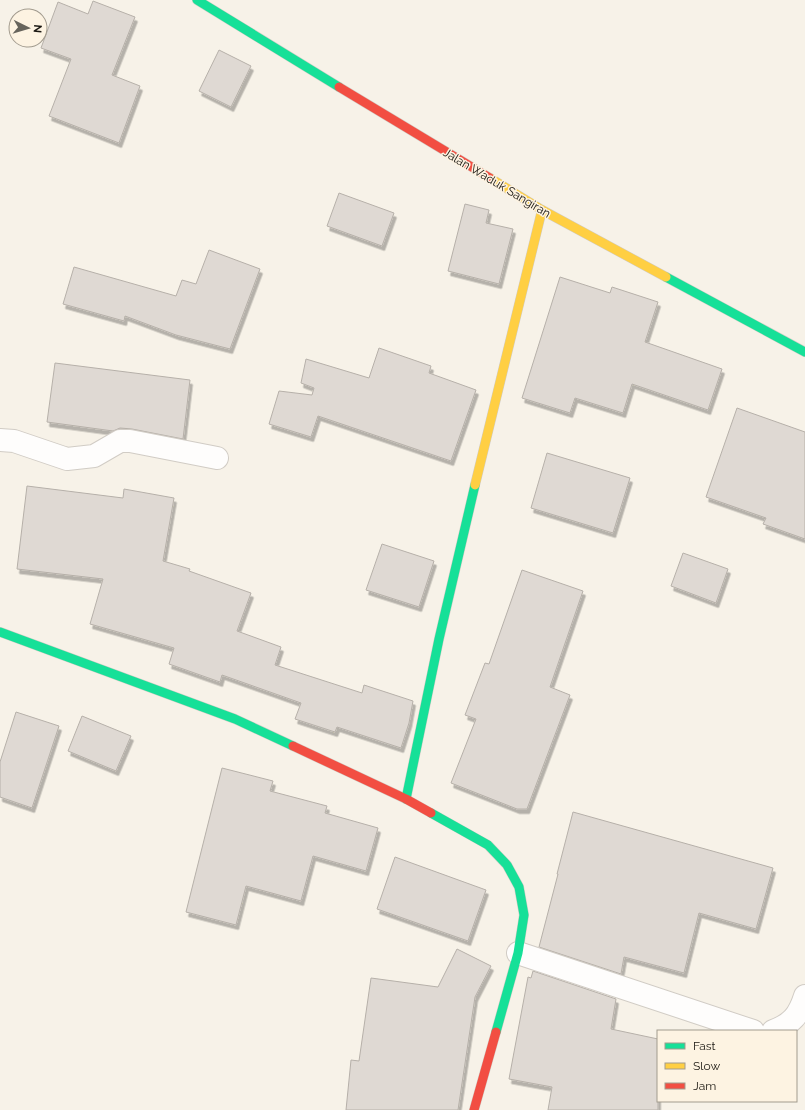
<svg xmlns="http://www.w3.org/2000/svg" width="805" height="1110" viewBox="0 0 805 1110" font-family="Raleway,sans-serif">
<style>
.building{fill:#dfd9d3;stroke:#b6b0a9;filter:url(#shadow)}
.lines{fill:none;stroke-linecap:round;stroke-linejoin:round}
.street-casing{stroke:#d1ccc5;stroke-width:24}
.fast-casing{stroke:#d1ccc5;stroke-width:10}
.slow-casing{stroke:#d1ccc5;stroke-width:10}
.jam-casing{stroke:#d1ccc5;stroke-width:10}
.street{stroke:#fefdfc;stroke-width:22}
.fast{stroke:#16e098;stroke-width:9}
.slow{stroke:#ffcf43;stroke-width:9}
.jam{stroke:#f24e42;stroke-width:9}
.labels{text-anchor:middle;stroke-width:3;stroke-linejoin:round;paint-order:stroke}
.street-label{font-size:12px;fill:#1a1711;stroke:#fdf3e2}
</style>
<defs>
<filter id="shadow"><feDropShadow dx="2.5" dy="4.5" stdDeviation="0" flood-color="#0004"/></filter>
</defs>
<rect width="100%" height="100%" fill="#f7f2e8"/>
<!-- building -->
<g class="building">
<path d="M 93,1 L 135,17 L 112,75 L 140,86 L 119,143 L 49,116 L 71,59 L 41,48 L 58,2 L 88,14 Z"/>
<path d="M 219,50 L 251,66 L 231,107 L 199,91 Z"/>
<path d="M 339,193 L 394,213 L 382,246 L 327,226 Z"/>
<path d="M 465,204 L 489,210 L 486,223 L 513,229 L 499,284 L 448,271 Z"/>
<path d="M 209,250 L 260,269 L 230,349 L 176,335 L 125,316 L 124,321 L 63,304 L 74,267 L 176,296 L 182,280 L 196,284 Z"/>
<path d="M 560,277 L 610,293 L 612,287 L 658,302 L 645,342 L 722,369 L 708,410 L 632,384 L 623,413 L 575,398 L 570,413 L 522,398 Z"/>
<path d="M 379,348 L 431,366 L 429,373 L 476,390 L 451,461 L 318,416 L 311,437 L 269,424 L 279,391 L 312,395 L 314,388 L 301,383 L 306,359 L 369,378 Z"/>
<path d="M 55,363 L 190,380 L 183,439 L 132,429 L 120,428 L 113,431 L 47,422 Z"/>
<path d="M 737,408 L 805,432 L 805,539 L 763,524 L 766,518 L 706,497 Z"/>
<path d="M 547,453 L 630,478 L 613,533 L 531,508 Z"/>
<path d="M 27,486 L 123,498 L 124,489 L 174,498 L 163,561 L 190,569 L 189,571 L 251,593 L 237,631 L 281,647 L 275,665 L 362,693 L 364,685 L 413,701 L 409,723 L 401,748 L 337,727 L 335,732 L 295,719 L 301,703 L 222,675 L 220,682 L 169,664 L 174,648 L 90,624 L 103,579 L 17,569 Z"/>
<path d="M 382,544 L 434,561 L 419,607 L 366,590 Z"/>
<path d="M 683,553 L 728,569 L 716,603 L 671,586 Z"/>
<path d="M 522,570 L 583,591 L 550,687 L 570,695 L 527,809 L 517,809 L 451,783 L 476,719 L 465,715 L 485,663 L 489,664 Z"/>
<path d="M 16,712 L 59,726 L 32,808 L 0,797 L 0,762 Z"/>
<path d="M 82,716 L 131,736 L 116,771 L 68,751 Z"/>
<path d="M 222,768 L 273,781 L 270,791 L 327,806 L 325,813 L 378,828 L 366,871 L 313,856 L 301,901 L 246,886 L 236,925 L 186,912 Z"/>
<path d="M 573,812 L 773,868 L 756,929 L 699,913 L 684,973 L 624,957 L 621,974 L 539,947 L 558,874 L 557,874 Z"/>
<path d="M 395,857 L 486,890 L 468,941 L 377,909 Z"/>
<path d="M 457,949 L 491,966 L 475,997 L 458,1110 L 346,1110 L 351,1060 L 359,1061 L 371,978 L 438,987 Z"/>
<path d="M 533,971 L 616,999 L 611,1029 L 658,1039 L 658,1110 L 548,1110 L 552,1087 L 509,1079 L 528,977 L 531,978 Z"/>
</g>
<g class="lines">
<defs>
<g id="street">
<path d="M 0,440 L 14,441 L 67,459 L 94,456 L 120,441 L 130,441 L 217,458"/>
<path d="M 518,953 L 753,1031"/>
<path d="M 773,1031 C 792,1024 799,1015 805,996"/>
</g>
<g id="fast">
<path d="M 197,0 L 339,87"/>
<path d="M 666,277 L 805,352"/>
<path d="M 0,632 L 235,719 L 293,746"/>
<path d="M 406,799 L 439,639 L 475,485"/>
<path d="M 431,813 L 488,845 L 507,865 L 519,887 L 524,915 L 518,953 L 496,1032"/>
</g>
<g id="slow">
<path d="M 490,178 L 542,210 L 666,277"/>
<path d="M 475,485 L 542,210"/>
</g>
<g id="jam">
<path d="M 339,87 L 490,178"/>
<path d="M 293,746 L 406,799 L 431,813"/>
<path d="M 474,1110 L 496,1032"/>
</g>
</defs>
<!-- street casing -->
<use href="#street" class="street-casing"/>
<!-- fast casing -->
<use href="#fast" class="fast-casing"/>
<!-- slow casing -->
<use href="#slow" class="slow-casing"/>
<!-- jam casing -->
<use href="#jam" class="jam-casing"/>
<!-- street -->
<use href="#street" class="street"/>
<!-- fast -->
<use href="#fast" class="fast"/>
<!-- slow -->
<use href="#slow" class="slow"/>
<!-- jam -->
<use href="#jam" class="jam"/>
</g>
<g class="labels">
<!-- street labels -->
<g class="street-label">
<text transform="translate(497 183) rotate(31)" y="4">Jalan Waduk Sangiran</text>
</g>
</g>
<!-- legend -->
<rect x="657" y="1030" width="140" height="72" fill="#fdf3e2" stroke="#a29b8e"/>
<rect x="665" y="1043" width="20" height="6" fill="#16e098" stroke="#a29b8e"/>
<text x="693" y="1050" font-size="12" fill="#1a1711">Fast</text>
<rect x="665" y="1063" width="20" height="6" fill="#ffcf43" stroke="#a29b8e"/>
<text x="693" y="1070" font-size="12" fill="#1a1711">Slow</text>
<rect x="665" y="1083" width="20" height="6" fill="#f24e42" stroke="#a29b8e"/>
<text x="693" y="1090" font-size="12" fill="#1a1711">Jam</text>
<!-- north arrow -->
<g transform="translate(28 28) rotate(95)"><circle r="19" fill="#fdf3e2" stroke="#a29b8e"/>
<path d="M0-3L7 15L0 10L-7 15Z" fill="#67645c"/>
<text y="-6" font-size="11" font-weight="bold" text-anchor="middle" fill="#1a1711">N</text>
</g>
</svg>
